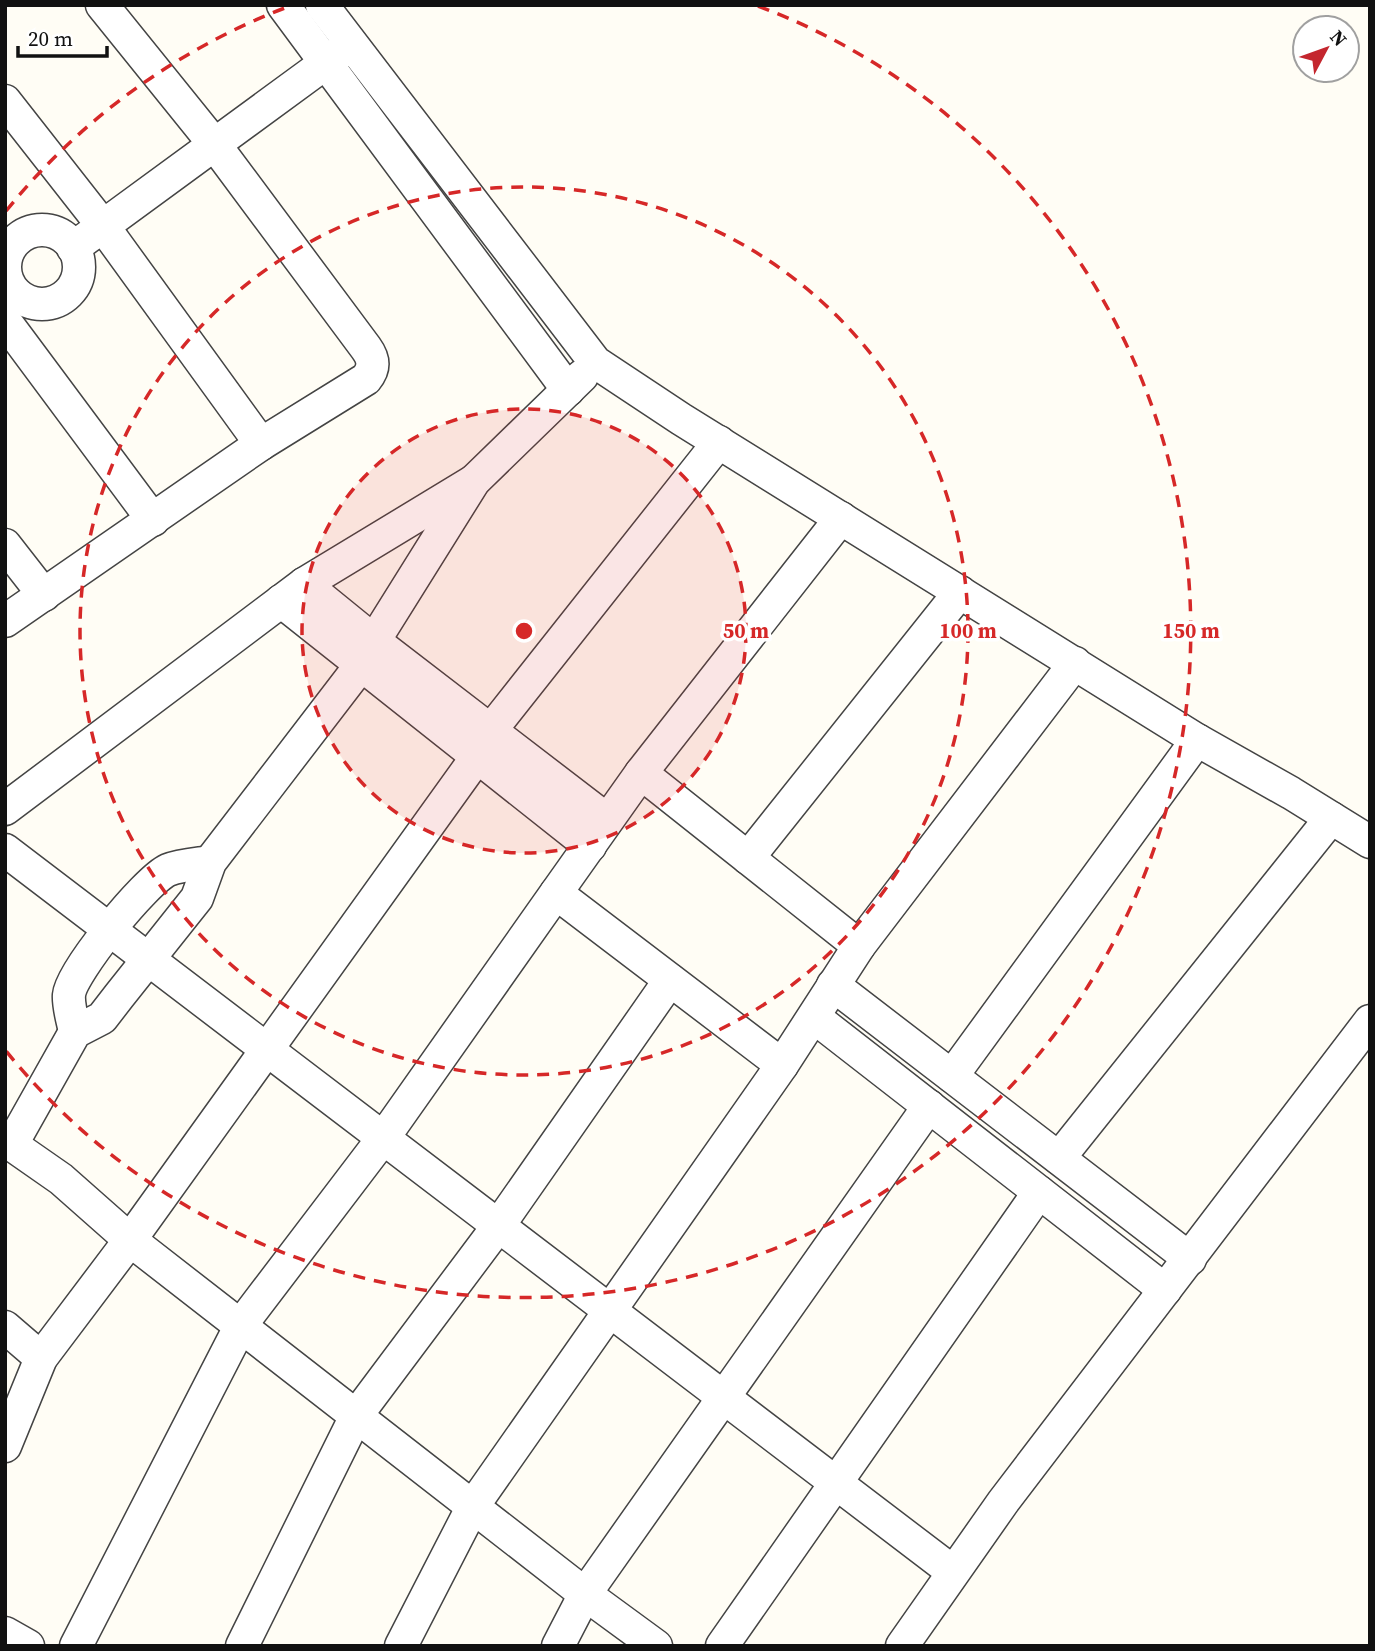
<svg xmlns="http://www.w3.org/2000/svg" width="1375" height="1651" viewBox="0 0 1375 1651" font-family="'Source Serif 4',serif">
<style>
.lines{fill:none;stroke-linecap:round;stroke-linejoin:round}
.minor-casing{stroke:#444;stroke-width:35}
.minor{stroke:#fff;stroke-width:32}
.ring{fill:none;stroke:#d62828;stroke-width:3.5;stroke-dasharray:12 9}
.centre{fill:#d62828;stroke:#fff;stroke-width:3.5}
.ring-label{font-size:21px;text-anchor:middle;font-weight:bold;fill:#d62828;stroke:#fff;stroke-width:7;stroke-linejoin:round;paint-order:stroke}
</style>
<rect width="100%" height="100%" fill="#fffdf5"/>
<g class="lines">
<defs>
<g id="minor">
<path d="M 283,5 L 568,390"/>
<path d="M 322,5 L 595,362 L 681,419 L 1197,740 L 1291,793 L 1370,842"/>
<path d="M 5,101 L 103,226 L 261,444"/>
<circle cx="42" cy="267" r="37"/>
<path d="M 73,248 L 342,51"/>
<path d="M 5,321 L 153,520"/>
<path d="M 5,545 L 44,595"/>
<path d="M 304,584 L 374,641 L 607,820"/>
<path d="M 281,601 L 590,846"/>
<path d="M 5,621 L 261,444 L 366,379 C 375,368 374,359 366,348 L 215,145 L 102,5"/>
<path d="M 374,641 L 474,481 L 582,376"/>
<path d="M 491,730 L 719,442"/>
<path d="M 641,773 L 859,946 L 782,1065 L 556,893 Z"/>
<path d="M 641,773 L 841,518"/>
<path d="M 5,809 L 304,584 L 474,481"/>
<path d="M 5,850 L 953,1572"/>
<path d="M 748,858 L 960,592"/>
<path d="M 859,946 L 1075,663"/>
<path d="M 833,985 L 1190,1259"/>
<path d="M 814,1017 L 1165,1290"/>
<path d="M 75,1032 C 73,1021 68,1006 69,995 C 71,972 146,880 168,870 C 180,865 197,864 210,862"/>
<path d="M 952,1076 L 1197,740"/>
<path d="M 5,1140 L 61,1179 L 130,1240 L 585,1594 L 656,1646"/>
<path d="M 12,1144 L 75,1032 L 102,1018 L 119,996 L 197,898 L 210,862 L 361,665"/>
<path d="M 1059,1158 L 1331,818"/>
<path d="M 5,1327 L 41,1358"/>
<path d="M 5,1446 L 41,1358 L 130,1240 L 477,757"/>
<path d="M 5,1633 L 28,1646"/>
<path d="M 76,1646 L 241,1325 L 384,1137 L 556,893"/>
<path d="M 242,1646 L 356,1416 L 499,1225 L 670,980"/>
<path d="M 401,1646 L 473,1506 L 782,1065"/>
<path d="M 558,1646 L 585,1594 L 929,1106"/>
<path d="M 722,1646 L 1039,1192"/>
<path d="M 902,1646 L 1003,1502 L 1370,1021"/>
</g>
</defs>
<!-- minor casing -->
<use href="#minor" class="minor-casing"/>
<!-- minor -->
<use href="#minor" class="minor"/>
</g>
<!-- distance rings -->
<circle cx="524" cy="631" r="222" fill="#d62828" fill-opacity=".12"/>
<g class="ring">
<circle cx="524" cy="631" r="222"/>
<circle cx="524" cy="631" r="444"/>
<path d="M6 211A667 667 0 0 1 290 6M758 6A667 667 0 1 1 6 1051"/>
</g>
<circle cx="524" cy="631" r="10" class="centre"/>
<g class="ring-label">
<text x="746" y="638">50 m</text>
<text x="968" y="638">100 m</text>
<text x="1191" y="638">150 m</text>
</g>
<!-- border -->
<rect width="1375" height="1651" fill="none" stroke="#111111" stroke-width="14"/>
<!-- north arrow -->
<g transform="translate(1326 49) rotate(49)"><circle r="33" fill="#ffffff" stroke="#a0a0a0" stroke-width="2"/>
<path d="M0-5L12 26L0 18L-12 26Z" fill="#c4262e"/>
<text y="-10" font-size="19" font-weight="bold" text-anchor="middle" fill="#111111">N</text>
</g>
<!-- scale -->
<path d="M18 46v10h89v-10" fill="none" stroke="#111111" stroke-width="3.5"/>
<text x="28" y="46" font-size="21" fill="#111111" stroke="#ffffff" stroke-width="5" paint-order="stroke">20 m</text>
</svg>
